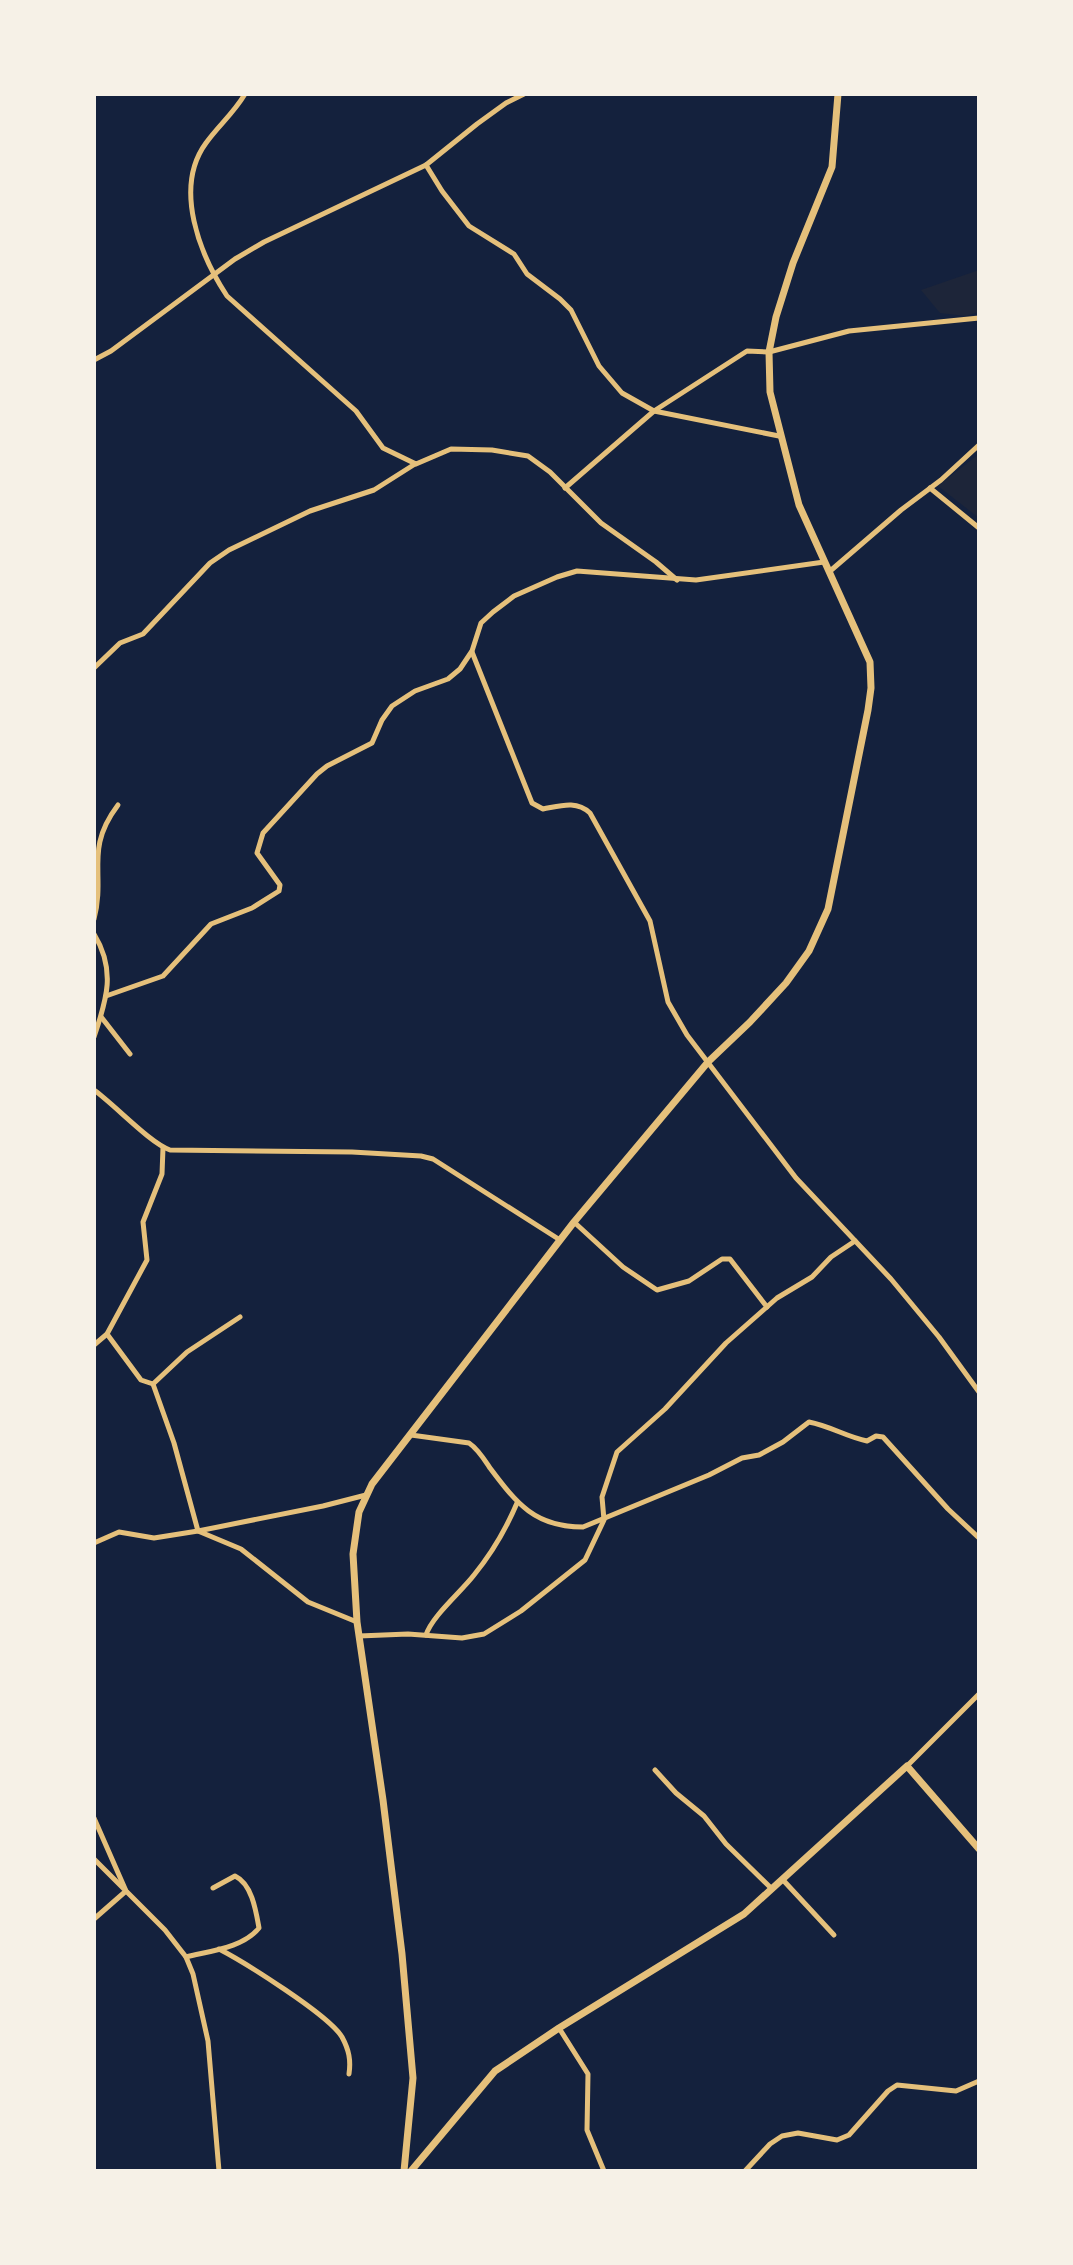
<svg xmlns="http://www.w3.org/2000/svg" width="1073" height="2265" viewBox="0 0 1073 2265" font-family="'Alegreya Sans',sans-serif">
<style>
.green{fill:#1d2539}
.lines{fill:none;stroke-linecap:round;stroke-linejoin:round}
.minor{stroke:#e5c07b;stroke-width:5}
.tertiary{stroke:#e5c07b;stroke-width:7}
</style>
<rect width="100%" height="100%" fill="#14213d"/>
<!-- green -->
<g class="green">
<path d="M 979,270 L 979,312 L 965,316 L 940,313 L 921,290 Z"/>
<path d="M 979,454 L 979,518 L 938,486 Z"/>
</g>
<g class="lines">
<!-- minor -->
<g class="minor">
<path d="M 245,94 C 233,114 219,125 206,143 C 173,188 200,255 227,296 L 356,411 L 383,448 L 416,464 L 451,449 L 492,450 L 528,456 L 550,472 L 601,523 L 656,562 L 677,580"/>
<path d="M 426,165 L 442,191 L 469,226 L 514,254 L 527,274 L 560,299 L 571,310 L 599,366 L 622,393 L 654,411 L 779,436"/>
<path d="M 94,360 L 111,351 L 235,259 L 264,242 L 426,165 L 477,124 L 506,103 L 524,94"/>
<path d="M 565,488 L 654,411 L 747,351 L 769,352 L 849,331 L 979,318"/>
<path d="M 930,488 L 979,528"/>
<path d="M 829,572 L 901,510 L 941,480 L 979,445"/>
<path d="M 472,652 L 532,803 L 543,809 C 560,806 576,800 590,813 L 650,921 L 668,1002 L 687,1035 L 796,1178 L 891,1279 L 939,1337 L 979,1392"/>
<path d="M 94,668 L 120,643 L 143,634 L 210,563 L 229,550 L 310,511 L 374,490 L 415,464"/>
<path d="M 94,919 C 106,873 84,850 118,805"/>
<path d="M 94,934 C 116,970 107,999 94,1037"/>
<path d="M 106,996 L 163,976 L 211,924 L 252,908 L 279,891 L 280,885 L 257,853 L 263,833 L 317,774 L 327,766 L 372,743 L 382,720 L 392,706 L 415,691 L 448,679 L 460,669 L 472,651 L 481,623 L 493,612 L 514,596 L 557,577 L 577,571 L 696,580 L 824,562"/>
<path d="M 102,1018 L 130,1054"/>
<path d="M 94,1090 C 115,1105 150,1143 170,1150 L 352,1152 L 421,1156 L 433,1159 L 560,1240"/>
<path d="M 574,1222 L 623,1267 L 657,1290 L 689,1281 L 722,1259 L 730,1259 L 767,1307"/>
<path d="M 107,1334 L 141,1380 L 153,1384 L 174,1443 L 198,1531 L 241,1549 L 308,1602 L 357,1622"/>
<path d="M 94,1345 L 107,1334 L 147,1260 L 143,1222 L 162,1174 L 163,1148"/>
<path d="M 153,1384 L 187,1352 L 240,1317"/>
<path d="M 411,1435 L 469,1443 C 478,1449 484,1459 490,1468 C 517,1504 535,1527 583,1527 L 709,1475 L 742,1458 L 759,1455 L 783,1442 L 809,1422 C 830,1426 847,1437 867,1441 L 876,1436 L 883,1437 L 948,1509 L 979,1538"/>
<path d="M 94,1543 L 119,1532 L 154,1538 L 198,1531 L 323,1506 L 366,1495"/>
<path d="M 426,1635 C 432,1616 461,1592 474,1575 C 492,1553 506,1529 517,1503"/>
<path d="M 359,1636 L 408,1634 L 462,1638 L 484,1634 L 521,1611 L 585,1560 L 604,1520 L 602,1497 L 617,1452 L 665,1409 L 726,1343 L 777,1298 L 812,1277 L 831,1257 L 855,1241"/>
<path d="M 907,1766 L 979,1694"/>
<path d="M 655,1770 L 676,1793 L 704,1816 L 726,1844 L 772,1889"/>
<path d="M 94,1818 L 126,1891 L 165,1930 L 186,1957 L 193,1974 L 208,2041 L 219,2171"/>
<path d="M 94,1859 L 126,1891 L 94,1919"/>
<path d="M 783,1880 L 834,1935"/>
<path d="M 219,1949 C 244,1962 329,2015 342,2037 C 349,2050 351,2060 349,2074"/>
<path d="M 186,1957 C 209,1951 243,1948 259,1928 C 256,1911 252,1884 235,1876 L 213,1888"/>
<path d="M 559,2028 L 588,2074 L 587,2130 L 604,2171"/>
<path d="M 745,2171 L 770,2144 L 782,2136 L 798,2133 L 837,2140 L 849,2135 L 888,2091 L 897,2085 L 956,2091 L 979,2081"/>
</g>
<!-- tertiary -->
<g class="tertiary">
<path d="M 404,2171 L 413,2078 L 402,1954 L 383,1800 L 357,1622 L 353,1554 L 359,1512 L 372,1484 L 574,1222 L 708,1062 L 750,1022 L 786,983 L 809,951 L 828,909 L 868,710 L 871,688 L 870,662 L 799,505 L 770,392 L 769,352 L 776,317 L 793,263 L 832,167 L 838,94"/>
<path d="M 411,2171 L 495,2071 L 559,2028 L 744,1914 L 907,1766 L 979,1849"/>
</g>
</g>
<!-- border -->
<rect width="1073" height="2265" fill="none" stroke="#f6f1e7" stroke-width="192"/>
</svg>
